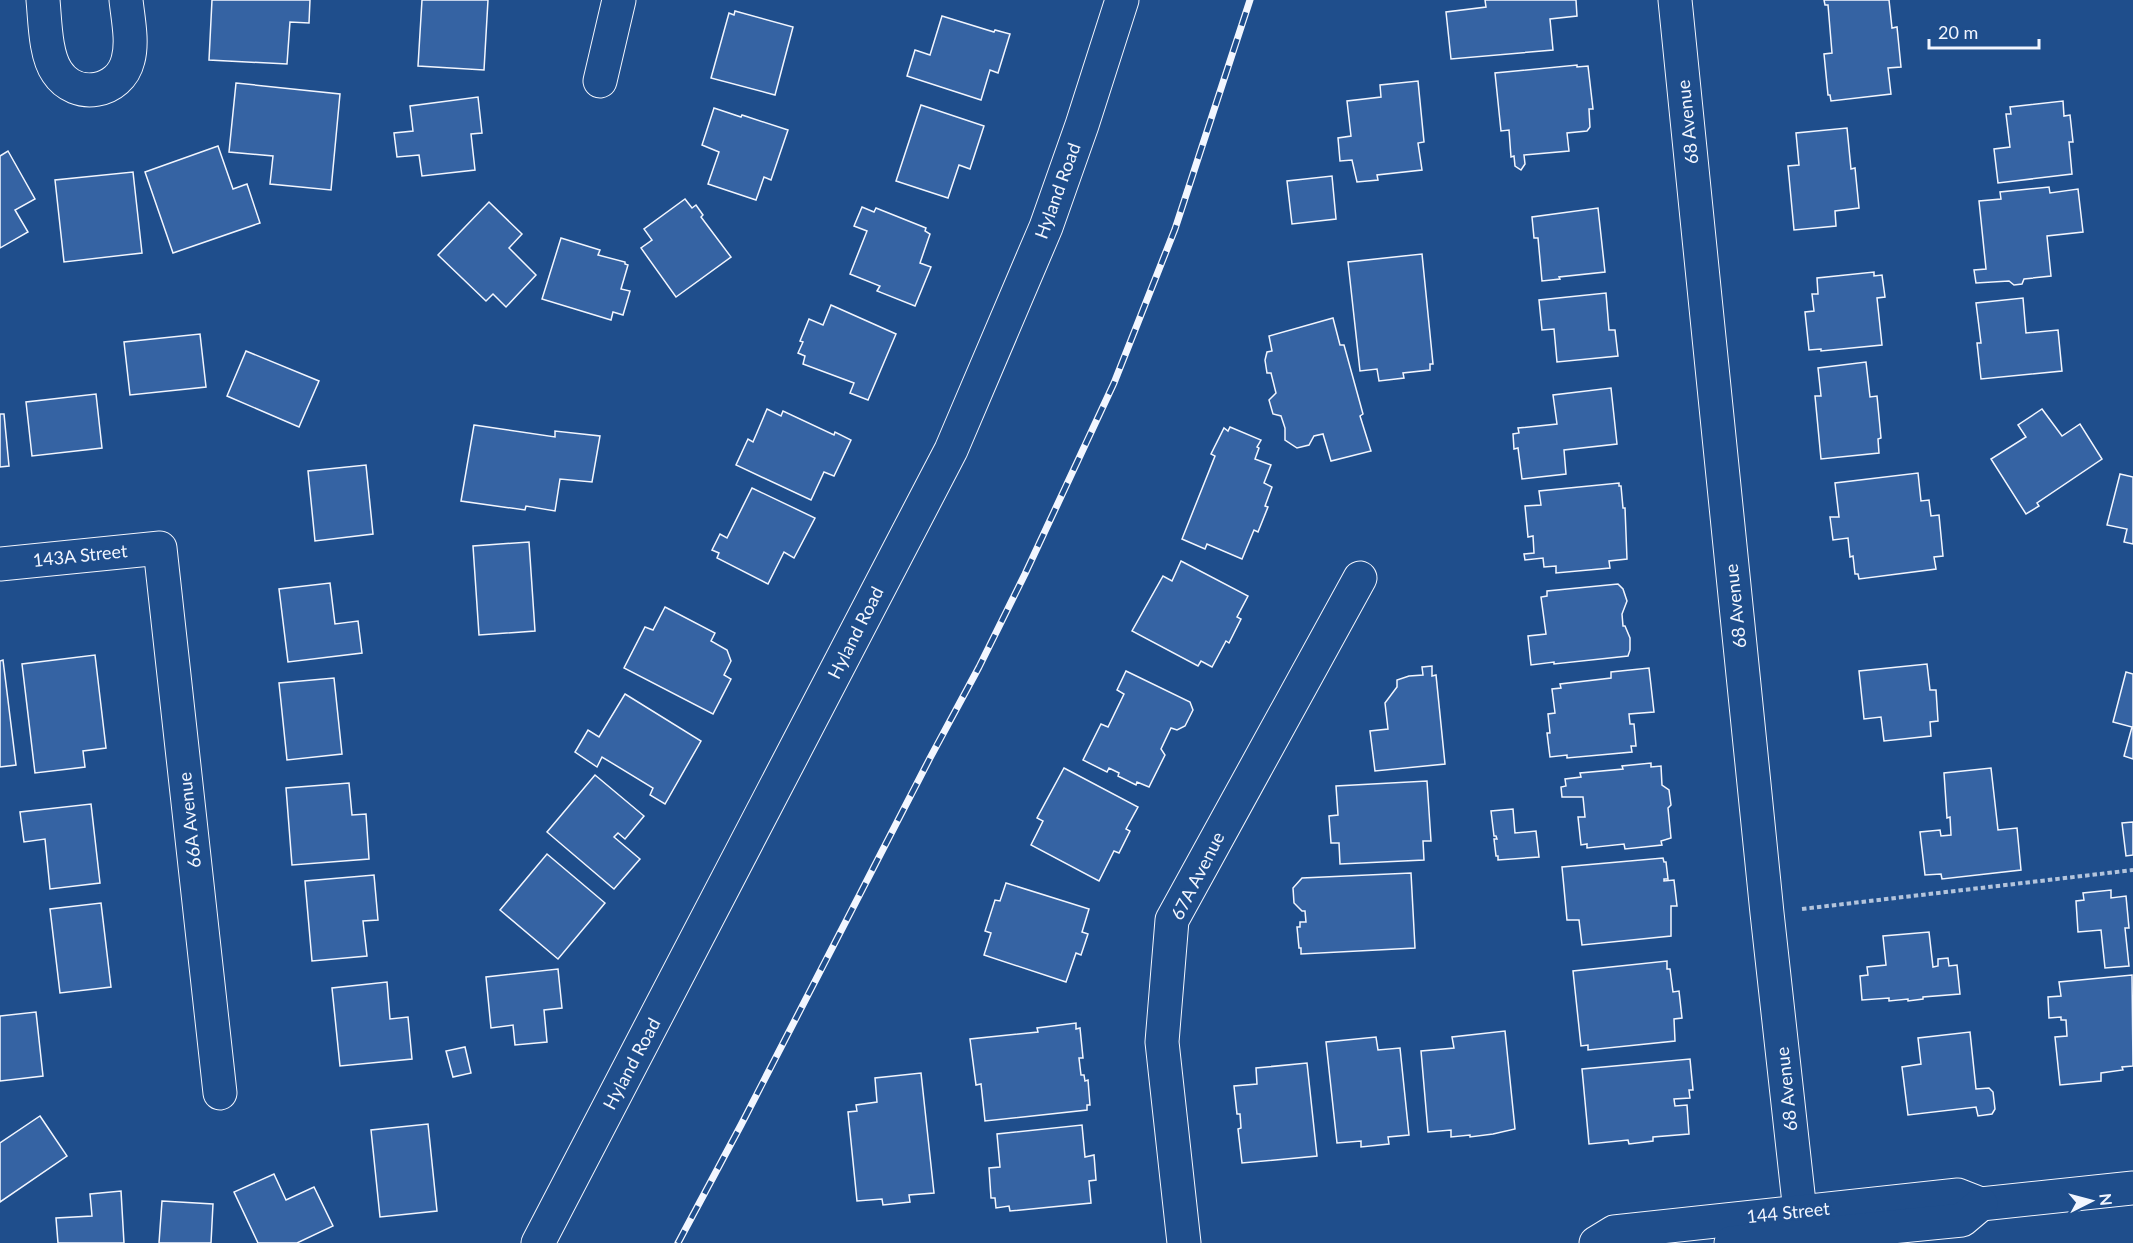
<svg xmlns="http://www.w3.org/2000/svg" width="2133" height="1243" viewBox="0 0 2133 1243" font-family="Lato,sans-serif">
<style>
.building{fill:#3563a3;stroke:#f2f6ff;stroke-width:1.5}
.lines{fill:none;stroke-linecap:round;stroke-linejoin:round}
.minor-casing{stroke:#f2f6ff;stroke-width:35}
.major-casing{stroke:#f2f6ff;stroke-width:35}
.path{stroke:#b3c4dc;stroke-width:4;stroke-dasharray:4.5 3;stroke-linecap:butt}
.minor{stroke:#1f4e8c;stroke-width:33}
.major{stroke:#1f4e8c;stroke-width:33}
.rail-casing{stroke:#f2f6ff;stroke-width:7}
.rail{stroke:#1f4e8c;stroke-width:4.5;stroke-dasharray:14;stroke-linecap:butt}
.labels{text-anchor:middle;stroke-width:4.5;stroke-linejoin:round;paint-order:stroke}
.street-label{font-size:18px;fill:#f2f6ff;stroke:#1f4e8c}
</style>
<rect width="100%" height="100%" fill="#1f4e8c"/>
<!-- building -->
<g class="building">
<path d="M 212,0 L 310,0 L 309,23 L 290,22 L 287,64 L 209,60 Z"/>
<path d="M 422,0 L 488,0 L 484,70 L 418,66 Z"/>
<path d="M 1485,0 L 1576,0 L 1577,16 L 1550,19 L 1553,50 L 1451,59 L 1446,12 L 1486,7 Z"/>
<path d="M 1824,0 L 1889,0 L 1892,28 L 1897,27 L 1901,67 L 1888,68 L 1891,94 L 1831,101 L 1830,95 L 1828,95 L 1824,54 L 1832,53 L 1828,5 L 1825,5 Z"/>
<path d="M 735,11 L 793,27 L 775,95 L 711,78 L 729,13 L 734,15 Z"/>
<path d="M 942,16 L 994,32 L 995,30 L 1010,34 L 998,73 L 990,70 L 981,100 L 907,76 L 915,50 L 930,55 Z"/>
<path d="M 1577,65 L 1577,67 L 1588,66 L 1593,109 L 1589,109 L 1590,127 L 1587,131 L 1567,133 L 1569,151 L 1524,155 L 1525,164 L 1521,170 L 1515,166 L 1514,156 L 1511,157 L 1509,130 L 1501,131 L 1495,73 Z"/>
<path d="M 1418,81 L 1424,142 L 1418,143 L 1422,170 L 1377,175 L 1378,180 L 1357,182 L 1352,160 L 1340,161 L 1338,138 L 1351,136 L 1347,101 L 1381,97 L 1380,85 Z"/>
<path d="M 236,83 L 340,94 L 331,190 L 270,184 L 273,156 L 229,152 Z"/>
<path d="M 478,97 L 482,133 L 471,134 L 475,170 L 422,176 L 419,155 L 397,157 L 394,133 L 413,131 L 410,106 Z"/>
<path d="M 2063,101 L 2064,116 L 2070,115 L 2073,142 L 2069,142 L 2072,174 L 1998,183 L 1994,149 L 2010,147 L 2006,114 L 2011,114 L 2010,107 Z"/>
<path d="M 921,105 L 984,126 L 970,169 L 959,165 L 948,198 L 896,181 Z"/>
<path d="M 714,108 L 741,117 L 742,115 L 788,130 L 771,180 L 764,177 L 756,200 L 708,184 L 719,152 L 702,145 Z"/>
<path d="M 1847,128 L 1851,169 L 1855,168 L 1859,208 L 1835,211 L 1836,226 L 1794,230 L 1788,166 L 1799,165 L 1796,133 Z"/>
<path d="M 218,146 L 233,189 L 247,184 L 260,223 L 173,253 L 145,172 Z"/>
<path d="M 8,151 L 35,199 L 15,210 L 28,232 L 0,248 L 0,156 Z"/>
<path d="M 133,172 L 142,253 L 64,262 L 55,180 Z"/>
<path d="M 1332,176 L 1336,219 L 1292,224 L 1287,181 Z"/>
<path d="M 2049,187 L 2050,193 L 2078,189 L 2083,232 L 2047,236 L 2051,276 L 2024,279 L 2022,284 L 2014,285 L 2009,281 L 1976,283 L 1974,270 L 1986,269 L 1979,201 L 2001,199 L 2000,192 Z"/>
<path d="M 685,199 L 692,208 L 696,205 L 703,215 L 701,217 L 731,257 L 676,297 L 641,248 L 652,240 L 644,229 Z"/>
<path d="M 489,202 L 522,234 L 509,248 L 536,275 L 506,307 L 493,294 L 486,301 L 438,255 Z"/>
<path d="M 862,207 L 874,212 L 876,208 L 926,228 L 925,231 L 930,234 L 920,263 L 931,267 L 915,306 L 877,291 L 880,286 L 850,274 L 867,231 L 854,226 Z"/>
<path d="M 1598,208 L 1605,272 L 1559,277 L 1560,279 L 1542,281 L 1538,238 L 1534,238 L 1532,217 Z"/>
<path d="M 561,238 L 600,250 L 598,255 L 625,262 L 625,264 L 628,265 L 621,289 L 630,291 L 623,315 L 613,312 L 611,320 L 542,299 Z"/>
<path d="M 1422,254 L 1433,364 L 1430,364 L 1430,370 L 1403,373 L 1404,378 L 1379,381 L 1377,369 L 1360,371 L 1348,262 Z"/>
<path d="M 1874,272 L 1874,276 L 1882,275 L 1885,297 L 1877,298 L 1882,345 L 1821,351 L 1821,349 L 1809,350 L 1805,312 L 1814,311 L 1812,294 L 1818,294 L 1817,278 Z"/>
<path d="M 1606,293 L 1609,330 L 1615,330 L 1618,356 L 1557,362 L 1554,329 L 1542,330 L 1539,300 Z"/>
<path d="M 2023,298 L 2026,333 L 2058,330 L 2062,371 L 1981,379 L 1977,343 L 1981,343 L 1976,303 Z"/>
<path d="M 831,305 L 896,334 L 868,400 L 850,393 L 854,383 L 803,364 L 805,356 L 798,353 L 803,342 L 800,341 L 809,319 L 823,325 Z"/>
<path d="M 1333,318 L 1340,345 L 1344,345 L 1363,414 L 1360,416 L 1371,451 L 1331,461 L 1323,434 L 1314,436 L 1309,445 L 1297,448 L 1285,440 L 1285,428 L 1281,416 L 1273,414 L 1269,400 L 1276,393 L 1271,373 L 1267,373 L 1265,360 L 1267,352 L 1272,351 L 1269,336 Z"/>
<path d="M 200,334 L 206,387 L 130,395 L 124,342 Z"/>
<path d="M 246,351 L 319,381 L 299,427 L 227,396 Z"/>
<path d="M 1866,362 L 1870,397 L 1877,396 L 1881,438 L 1878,439 L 1879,453 L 1821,459 L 1815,396 L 1821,396 L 1818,368 Z"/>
<path d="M 1611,388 L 1617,444 L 1564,450 L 1566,474 L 1522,479 L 1518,448 L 1514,449 L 1513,434 L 1519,433 L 1518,428 L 1557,424 L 1553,395 Z"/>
<path d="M 96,394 L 102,448 L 32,456 L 26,402 Z"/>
<path d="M 767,409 L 781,416 L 783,411 L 834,435 L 835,432 L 851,440 L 834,476 L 824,472 L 811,500 L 736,465 L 748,439 L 753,442 Z"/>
<path d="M 2042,409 L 2062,436 L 2080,424 L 2102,459 L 2037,503 L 2039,506 L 2026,514 L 1991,459 L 2026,437 L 2018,425 Z"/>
<path d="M 0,414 L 4,414 L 9,466 L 0,467 Z"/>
<path d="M 474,425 L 555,437 L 555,431 L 600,436 L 592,482 L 560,479 L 555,511 L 526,506 L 525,510 L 461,501 Z"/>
<path d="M 1230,427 L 1261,440 L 1257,447 L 1259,448 L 1255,459 L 1271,465 L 1264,483 L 1272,487 L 1265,506 L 1268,507 L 1258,532 L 1254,530 L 1242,559 L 1207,544 L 1205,549 L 1182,539 L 1215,456 L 1211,454 L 1224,428 L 1228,431 Z"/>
<path d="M 366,465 L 373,534 L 315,541 L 308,471 Z"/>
<path d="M 1918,473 L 1921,501 L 1929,500 L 1931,516 L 1939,515 L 1943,556 L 1934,557 L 1936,569 L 1859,579 L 1858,574 L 1855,574 L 1853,556 L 1850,557 L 1848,538 L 1833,540 L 1830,517 L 1839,517 L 1835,483 Z"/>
<path d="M 2120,474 L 2133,477 L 2133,544 L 2124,542 L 2127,529 L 2107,525 Z"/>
<path d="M 1619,483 L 1619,486 L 1621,486 L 1623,508 L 1625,508 L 1627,559 L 1609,561 L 1610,568 L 1556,573 L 1556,566 L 1544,567 L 1543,558 L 1525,560 L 1524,554 L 1534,553 L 1533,536 L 1528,537 L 1525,506 L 1541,505 L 1539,491 Z"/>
<path d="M 752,488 L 815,518 L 794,558 L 784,552 L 768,584 L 717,558 L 719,553 L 712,550 L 720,534 L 727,538 Z"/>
<path d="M 529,542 L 535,631 L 479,635 L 473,546 Z"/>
<path d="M 1181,561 L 1248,596 L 1237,617 L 1241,619 L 1229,643 L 1226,641 L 1212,667 L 1201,661 L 1198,666 L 1132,631 L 1163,576 L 1172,581 Z"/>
<path d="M 330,583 L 335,624 L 358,621 L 362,653 L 288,662 L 279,589 Z"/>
<path d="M 1618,584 L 1623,589 L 1627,601 L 1622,614 L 1623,626 L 1625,626 L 1630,638 L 1630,650 L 1628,656 L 1554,664 L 1554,662 L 1531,665 L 1528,636 L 1546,634 L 1541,597 L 1547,596 L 1547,591 Z"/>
<path d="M 665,607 L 715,633 L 711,641 L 727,650 L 731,661 L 724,675 L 731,679 L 713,714 L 624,668 L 645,627 L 653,630 Z"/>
<path d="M 95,655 L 106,748 L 83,751 L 85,767 L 35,773 L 22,664 Z"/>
<path d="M 3,660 L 16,765 L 0,767 L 0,661 Z"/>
<path d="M 1927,664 L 1930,690 L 1936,690 L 1938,721 L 1930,722 L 1931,736 L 1884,741 L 1881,717 L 1864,719 L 1859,671 Z"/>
<path d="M 1432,666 L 1432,676 L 1436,675 L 1445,764 L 1375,771 L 1370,731 L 1388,729 L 1385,703 L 1397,687 L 1397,680 L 1409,676 L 1423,675 L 1422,667 Z"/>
<path d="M 1649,668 L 1654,712 L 1629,714 L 1630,724 L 1634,724 L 1636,746 L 1631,746 L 1632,752 L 1567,758 L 1567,755 L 1550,757 L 1547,733 L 1550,733 L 1548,714 L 1555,713 L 1552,689 L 1561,688 L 1560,684 L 1611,678 L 1611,672 Z"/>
<path d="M 1126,671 L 1190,702 L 1193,710 L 1185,726 L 1177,730 L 1171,728 L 1161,749 L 1165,755 L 1149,787 L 1137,782 L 1136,785 L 1118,776 L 1119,773 L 1109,768 L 1107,772 L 1083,760 L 1101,724 L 1108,727 L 1124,694 L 1117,690 Z"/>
<path d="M 2126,672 L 2133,674 L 2133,759 L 2124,756 L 2132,727 L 2113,722 Z"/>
<path d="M 334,678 L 342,754 L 287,760 L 279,683 Z"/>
<path d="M 625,694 L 701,741 L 665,804 L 650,795 L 653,788 L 602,757 L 597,767 L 575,752 L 588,730 L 599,737 Z"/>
<path d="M 1651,763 L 1651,767 L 1661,766 L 1662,785 L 1669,790 L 1671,805 L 1668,808 L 1671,838 L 1661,841 L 1662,845 L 1625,849 L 1624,844 L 1587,848 L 1587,844 L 1581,845 L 1578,817 L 1585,817 L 1583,797 L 1562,797 L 1561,787 L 1566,786 L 1565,779 L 1581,777 L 1580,773 L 1623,769 L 1622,766 Z"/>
<path d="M 1064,768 L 1138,807 L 1126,829 L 1130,831 L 1119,853 L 1114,851 L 1099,881 L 1031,845 L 1043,821 L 1037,818 Z"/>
<path d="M 1991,768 L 1998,830 L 2017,828 L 2021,870 L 1942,879 L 1941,874 L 1925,875 L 1920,832 L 1940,830 L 1941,836 L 1951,835 L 1950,817 L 1947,818 L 1944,773 Z"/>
<path d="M 595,775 L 644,816 L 625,839 L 618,833 L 614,837 L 640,859 L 614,889 L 547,832 Z"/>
<path d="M 1427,781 L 1431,841 L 1423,841 L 1424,860 L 1340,864 L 1339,843 L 1331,843 L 1329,816 L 1338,815 L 1336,786 Z"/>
<path d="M 349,783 L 352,815 L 366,814 L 369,859 L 292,865 L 286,788 Z"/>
<path d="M 91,804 L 100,883 L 50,889 L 45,839 L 24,842 L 20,812 Z"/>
<path d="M 1513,809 L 1515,833 L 1536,831 L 1539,857 L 1498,860 L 1498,856 L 1496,856 L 1494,839 L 1497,839 L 1496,836 L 1494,836 L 1491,811 Z"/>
<path d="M 2133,822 L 2133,855 L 2126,856 L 2122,823 Z"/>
<path d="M 547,854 L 605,903 L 558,959 L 500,910 Z"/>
<path d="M 1663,858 L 1664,862 L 1666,862 L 1668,879 L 1664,879 L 1664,881 L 1674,880 L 1677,906 L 1671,906 L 1671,936 L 1582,945 L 1579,920 L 1567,920 L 1562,867 Z"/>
<path d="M 1411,873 L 1415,948 L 1301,954 L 1301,948 L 1299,948 L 1297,927 L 1300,927 L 1300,922 L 1306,922 L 1305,911 L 1302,911 L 1294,903 L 1293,888 L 1302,878 Z"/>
<path d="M 374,875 L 378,920 L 363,921 L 367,956 L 312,961 L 305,881 Z"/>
<path d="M 1006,883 L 1089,909 L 1082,932 L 1088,934 L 1081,955 L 1076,953 L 1066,982 L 984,955 L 991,933 L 985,931 L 995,900 L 1000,901 Z"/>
<path d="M 2111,890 L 2111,898 L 2126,896 L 2129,928 L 2125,928 L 2129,966 L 2105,968 L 2101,930 L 2078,932 L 2076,901 L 2084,900 L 2083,893 Z"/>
<path d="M 101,903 L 111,987 L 60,993 L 50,909 Z"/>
<path d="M 1929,932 L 1933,967 L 1938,966 L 1938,959 L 1948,958 L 1949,966 L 1957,965 L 1960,994 L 1923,997 L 1923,999 L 1908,1001 L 1908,999 L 1889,1001 L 1889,998 L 1862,1000 L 1860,976 L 1868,975 L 1867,967 L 1886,965 L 1883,936 Z"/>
<path d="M 1667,961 L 1667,969 L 1670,969 L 1673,992 L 1679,991 L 1682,1018 L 1674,1019 L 1675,1041 L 1588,1050 L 1588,1045 L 1581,1046 L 1573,971 Z"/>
<path d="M 558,969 L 562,1008 L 544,1010 L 547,1042 L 515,1045 L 513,1025 L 491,1028 L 486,977 Z"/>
<path d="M 2132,975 L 2133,1066 L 2122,1067 L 2123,1070 L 2101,1073 L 2101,1081 L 2060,1085 L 2055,1037 L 2067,1036 L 2066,1020 L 2061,1020 L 2061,1017 L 2049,1018 L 2048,997 L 2061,996 L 2059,982 Z"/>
<path d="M 387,982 L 390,1019 L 408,1017 L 412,1059 L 340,1066 L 332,988 Z"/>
<path d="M 36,1012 L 43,1076 L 0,1081 L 0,1016 Z"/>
<path d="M 1076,1023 L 1076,1029 L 1080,1028 L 1083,1058 L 1079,1058 L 1081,1075 L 1084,1075 L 1085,1081 L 1088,1080 L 1090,1105 L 1087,1105 L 1087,1110 L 985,1121 L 981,1084 L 976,1085 L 970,1039 L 1038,1032 L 1037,1028 Z"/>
<path d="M 1505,1031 L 1515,1129 L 1493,1134 L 1470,1137 L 1470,1135 L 1451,1137 L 1451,1130 L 1428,1132 L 1421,1051 L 1454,1048 L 1452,1037 Z"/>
<path d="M 1970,1032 L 1976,1089 L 1989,1088 L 1993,1092 L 1995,1109 L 1992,1114 L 1978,1116 L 1976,1107 L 1908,1115 L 1902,1067 L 1921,1064 L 1918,1038 Z"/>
<path d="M 1376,1037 L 1378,1050 L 1400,1048 L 1409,1135 L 1388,1137 L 1389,1144 L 1361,1147 L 1361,1141 L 1337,1143 L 1326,1042 Z"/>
<path d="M 465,1047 L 471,1073 L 453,1077 L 446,1051 Z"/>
<path d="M 1690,1059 L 1693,1090 L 1689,1090 L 1690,1098 L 1674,1099 L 1675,1106 L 1687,1105 L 1689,1134 L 1653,1137 L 1653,1141 L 1629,1144 L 1628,1140 L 1589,1144 L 1582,1069 Z"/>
<path d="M 1307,1063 L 1317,1156 L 1242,1163 L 1238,1129 L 1241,1128 L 1240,1114 L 1237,1114 L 1234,1086 L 1257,1084 L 1256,1068 Z"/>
<path d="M 921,1073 L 934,1193 L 909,1195 L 910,1202 L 883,1205 L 882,1199 L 857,1201 L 848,1112 L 857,1111 L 856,1105 L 877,1102 L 875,1078 Z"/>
<path d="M 40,1116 L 67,1156 L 0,1202 L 0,1143 Z"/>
<path d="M 428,1124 L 437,1211 L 380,1217 L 371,1130 Z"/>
<path d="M 1082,1125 L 1085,1157 L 1094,1155 L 1096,1180 L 1089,1181 L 1091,1203 L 1010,1211 L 1009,1206 L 996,1208 L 995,1198 L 991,1198 L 989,1168 L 1000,1167 L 997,1134 Z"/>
<path d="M 274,1174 L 286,1200 L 314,1187 L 333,1226 L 297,1243 L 258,1243 L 234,1192 Z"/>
<path d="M 121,1191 L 124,1243 L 58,1243 L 56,1218 L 92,1216 L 90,1194 Z"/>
<path d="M 162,1201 L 213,1204 L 211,1243 L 159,1243 Z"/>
</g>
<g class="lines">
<defs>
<g id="minor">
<path d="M 43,0 C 45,20 45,55 57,72 C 76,101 120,93 128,60 C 133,42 128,19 126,0"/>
<path d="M 1675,0 L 1767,913 L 1800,1212"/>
<path d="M 600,81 L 619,0"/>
<path d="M 0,564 L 160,548 L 220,1093"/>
<path d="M 538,1243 L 951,450 L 1046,227 L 1082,125 L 1122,0"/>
<path d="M 1184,1243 L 1162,1042 L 1172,920 L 1360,578"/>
</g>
<g id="major">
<path d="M 1596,1243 L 1614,1232 L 1958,1195 L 1981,1204 L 2133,1188"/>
<path d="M 1731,1243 L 1962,1220 L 1981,1204"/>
</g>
</defs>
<!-- minor casing -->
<use href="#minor" class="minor-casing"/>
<!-- major casing -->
<use href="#major" class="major-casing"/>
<!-- path -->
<path class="path" d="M 1802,909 L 2133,870"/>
<!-- minor -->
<use href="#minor" class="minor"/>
<!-- major -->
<use href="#major" class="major"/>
<defs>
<path id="rail" d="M 678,1243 L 741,1125 L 930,758 L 979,667 L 1025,574 L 1114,383 L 1175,229 L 1250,0"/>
</defs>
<!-- rail casing -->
<use href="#rail" class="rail-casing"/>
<!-- rail -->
<use href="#rail" class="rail"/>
</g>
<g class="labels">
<!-- street labels -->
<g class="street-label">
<text transform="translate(1688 122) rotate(-96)" y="6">68 Avenue</text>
<text transform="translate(1058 191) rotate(-70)" y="6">Hyland Road</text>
<text transform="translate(80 556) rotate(-6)" y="6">143A Street</text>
<text transform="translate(1736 606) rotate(-96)" y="6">68 Avenue</text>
<text transform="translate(856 633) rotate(-63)" y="6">Hyland Road</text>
<text transform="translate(190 820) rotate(-96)" y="6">66A Avenue</text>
<text transform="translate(1198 876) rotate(-63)" y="6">67A Avenue</text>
<text transform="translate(632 1064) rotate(-62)" y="6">Hyland Road</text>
<text transform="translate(1787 1089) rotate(-96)" y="6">68 Avenue</text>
<text transform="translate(1788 1213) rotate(-6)" y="6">144 Street</text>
</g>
</g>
<!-- north arrow -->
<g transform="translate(2091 1201) rotate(84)" stroke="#1f4e8c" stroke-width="4.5" paint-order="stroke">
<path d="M0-4.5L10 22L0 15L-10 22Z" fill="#f2f6ff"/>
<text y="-9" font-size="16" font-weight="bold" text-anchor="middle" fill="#f2f6ff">N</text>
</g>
<!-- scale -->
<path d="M1929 39v9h110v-9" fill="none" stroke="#f2f6ff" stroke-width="3"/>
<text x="1938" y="39" font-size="18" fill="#f2f6ff" stroke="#1f4e8c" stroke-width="4.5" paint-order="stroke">20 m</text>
</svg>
